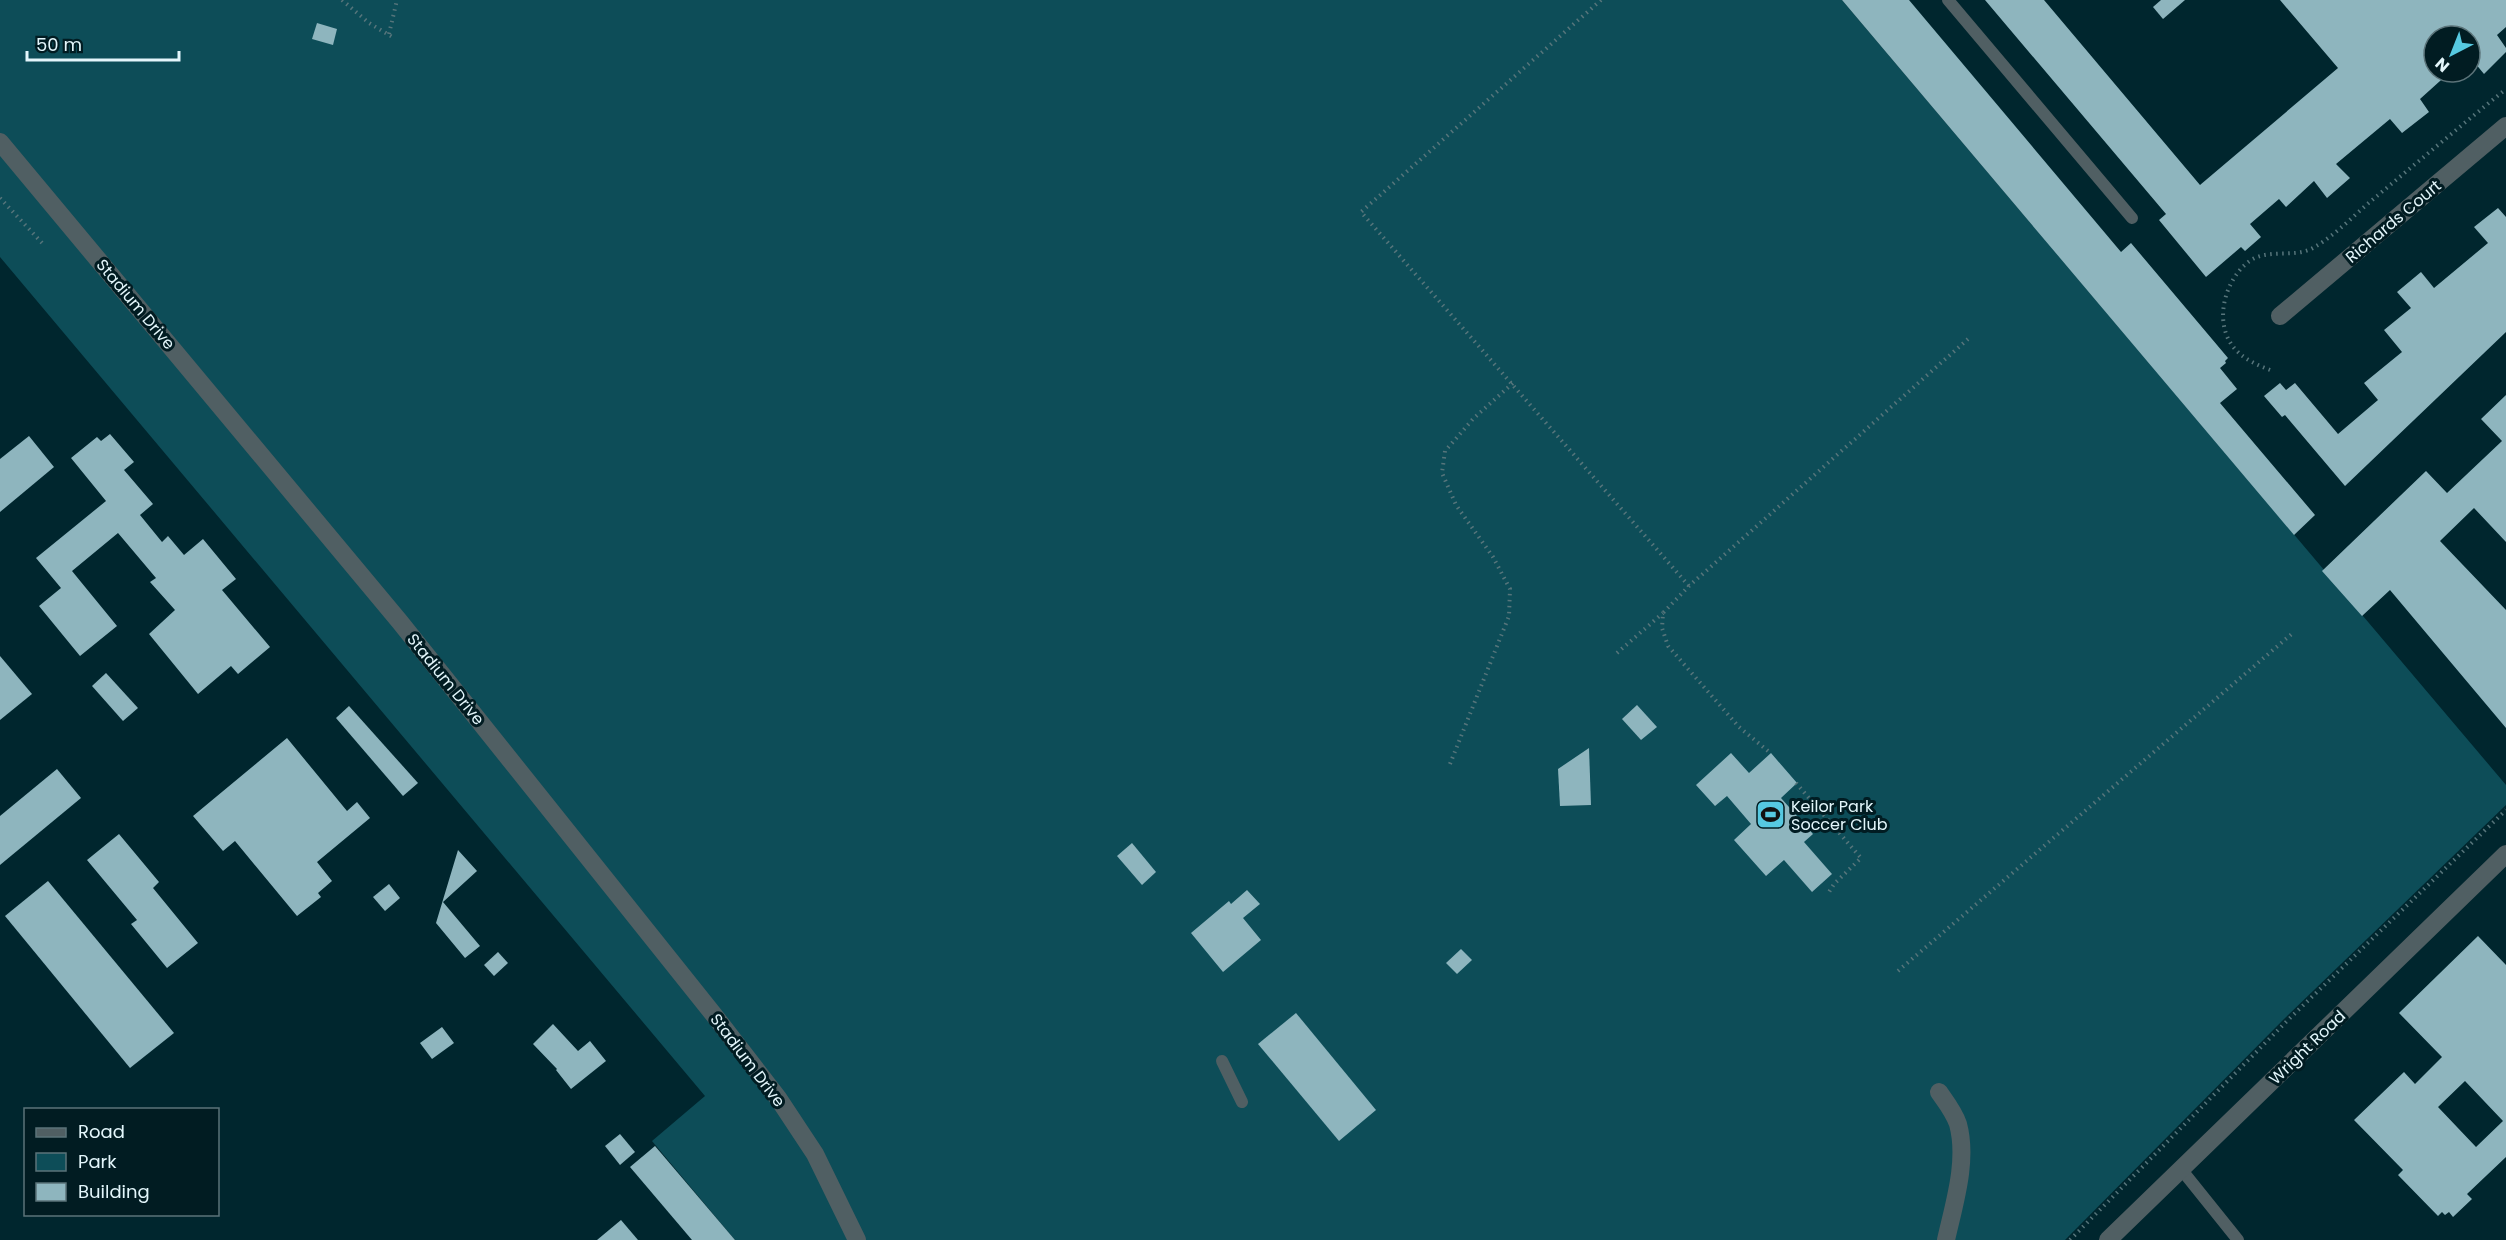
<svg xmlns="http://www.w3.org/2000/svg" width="2506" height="1240" viewBox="0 0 2506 1240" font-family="Poppins,sans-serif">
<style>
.green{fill:#0d4d58}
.building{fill:#8eb5be;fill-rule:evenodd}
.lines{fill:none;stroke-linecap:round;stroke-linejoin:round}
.path{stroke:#56757b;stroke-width:4;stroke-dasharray:1.5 4.5;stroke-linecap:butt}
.lane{stroke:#505f63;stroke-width:12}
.street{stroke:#505f63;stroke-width:18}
.labels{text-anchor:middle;stroke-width:6;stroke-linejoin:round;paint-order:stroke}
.street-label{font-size:16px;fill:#e3f6fb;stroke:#011c22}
.poi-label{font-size:16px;fill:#e3f6fb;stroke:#011c22;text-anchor:start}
</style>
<rect width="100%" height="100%" fill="#00262e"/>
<!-- green -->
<path class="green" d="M 0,0 L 1842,0 L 2506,785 L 2506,805 L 2284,1019 L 2065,1240 L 735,1240 L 652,1141 L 705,1096 L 0,257 Z"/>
<!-- building -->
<g class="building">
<path d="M 1842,0 L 1909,0 L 2121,252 L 2131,243 L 2228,358 L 2225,361 L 2226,363 L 2220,368 L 2237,389 L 2220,403 L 2315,515 L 2294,535 Z"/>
<path d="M 1985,0 L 2044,0 L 2200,185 L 2338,68 L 2280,0 L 2506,0 L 2506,27 L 2497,35 L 2506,48 L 2506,52 L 2484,74 L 2470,57 L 2470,36 L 2434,36 L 2434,72 L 2450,72 L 2420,99 L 2429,112 L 2402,133 L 2390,119 L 2336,164 L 2350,178 L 2327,198 L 2314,181 L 2286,207 L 2279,199 L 2250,224 L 2261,237 L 2245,251 L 2241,247 L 2206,277 L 2159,220 L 2166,214 Z"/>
<path d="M 2161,0 L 2185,0 L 2163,19 L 2153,7 Z"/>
<path d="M 317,23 L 337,29 L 333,45 L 312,39 Z"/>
<path d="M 2498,208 L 2506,217 L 2506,332 L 2345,486 L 2285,415 L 2282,417 L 2264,396 L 2280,383 L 2286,390 L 2295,383 L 2338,434 L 2378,400 L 2364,383 L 2402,352 L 2384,330 L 2411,308 L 2397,292 L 2421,272 L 2434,288 L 2488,243 L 2474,227 Z"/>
<path d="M 2506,395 L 2506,542 L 2474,508 L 2440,541 L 2506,610 L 2506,728 L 2390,590 L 2362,616 L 2322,571 L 2426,471 L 2447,493 L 2502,441 L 2481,419 Z"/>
<path d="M 110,434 L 134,462 L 124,470 L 153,504 L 140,515 L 162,542 L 168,536 L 184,555 L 203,539 L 236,579 L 222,590 L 270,647 L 238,674 L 231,666 L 198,694 L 149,634 L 175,610 L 150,582 L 156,578 L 118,533 L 72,571 L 117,626 L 80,656 L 39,606 L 61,588 L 36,558 L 106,501 L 71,458 L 97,437 L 101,441 Z"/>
<path d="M 29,436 L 54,467 L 0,512 L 0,459 Z"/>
<path d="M 0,656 L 32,694 L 0,720 Z"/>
<path d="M 106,673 L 138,708 L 123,721 L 92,686 Z"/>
<path d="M 1637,705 L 1657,727 L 1641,740 L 1622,719 Z"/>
<path d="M 349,706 L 418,783 L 403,796 L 336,718 Z"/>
<path d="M 287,738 L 347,811 L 357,802 L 370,818 L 317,862 L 332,881 L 318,893 L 321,897 L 297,916 L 235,841 L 223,851 L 193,816 Z"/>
<path d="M 1589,748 L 1591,805 L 1560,806 L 1558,769 Z"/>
<path d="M 1731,753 L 1749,773 L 1771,753 L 1797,783 L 1781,798 L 1813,834 L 1804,842 L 1832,874 L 1812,892 L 1784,860 L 1766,876 L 1734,840 L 1751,824 L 1727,796 L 1715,806 L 1696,785 Z"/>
<path d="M 57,769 L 81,798 L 0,865 L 0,816 Z"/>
<path d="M 119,834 L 159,882 L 153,888 L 198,943 L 167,968 L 131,924 L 137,920 L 87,860 Z"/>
<path d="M 1132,843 L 1156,872 L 1142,885 L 1117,856 Z"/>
<path d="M 458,850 L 477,871 L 443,902 L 480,946 L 465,958 L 436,923 Z"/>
<path d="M 48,881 L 174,1033 L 130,1068 L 5,916 Z"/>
<path d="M 389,884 L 400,898 L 385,911 L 373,897 Z"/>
<path d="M 1247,890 L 1260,904 L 1243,918 L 1261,940 L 1223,972 L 1191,933 L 1229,901 L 1231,904 Z"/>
<path d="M 2478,936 L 2506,965 L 2506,1157 L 2467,1194 L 2472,1199 L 2453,1217 L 2449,1212 L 2445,1215 L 2442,1212 L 2438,1216 L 2398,1175 L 2403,1170 L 2354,1120 L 2404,1072 L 2415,1084 L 2442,1057 L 2399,1013 ZM 2465,1081 L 2503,1121 L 2476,1147 L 2438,1107 Z"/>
<path d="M 1461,949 L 1472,960 L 1457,974 L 1446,963 Z"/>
<path d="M 498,952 L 508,963 L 494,976 L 484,965 Z"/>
<path d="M 1296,1013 L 1376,1110 L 1339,1141 L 1258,1044 Z"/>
<path d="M 553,1024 L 578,1051 L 590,1041 L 606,1061 L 571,1089 L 556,1070 L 557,1069 L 533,1044 Z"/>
<path d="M 442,1027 L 454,1043 L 432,1059 L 420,1043 Z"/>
<path d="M 620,1134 L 635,1152 L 620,1165 L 605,1146 Z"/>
<path d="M 655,1146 L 735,1240 L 692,1240 L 630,1167 Z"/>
<path d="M 621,1220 L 638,1240 L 597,1240 Z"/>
</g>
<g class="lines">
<!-- path -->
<g class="path">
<path d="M 342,0 L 369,23 L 394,38"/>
<path d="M 1601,0 L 1361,212 L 1689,586"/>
<path d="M 389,34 L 397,0"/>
<path d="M 0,198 L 44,245"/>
<path d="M 2270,370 C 2257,365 2244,359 2235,349 C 2213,324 2224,282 2247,263 C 2266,247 2293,259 2313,248 C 2336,235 2356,213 2377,196 C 2420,160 2463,124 2506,89"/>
<path d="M 1617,653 L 1663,613"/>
<path d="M 1768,751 L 1739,727 L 1668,646 L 1662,628 L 1663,613 L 1689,586 L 1968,339"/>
<path d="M 1450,764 L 1509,616 L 1510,589 L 1493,557 L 1456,505 L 1442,473 L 1445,451 L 1473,419 L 1513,383"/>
<path d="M 1796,783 L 1861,858 L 1834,884 L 1829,892"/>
<path d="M 1898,971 L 2294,632"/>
<path d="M 2070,1240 L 2288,1020 L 2506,810"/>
</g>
<!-- lane -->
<g class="lane">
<path d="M 1948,0 L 2132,218"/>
<path d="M 1222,1061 L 1242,1102"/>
<path d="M 2181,1169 L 2238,1240"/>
</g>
<!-- street -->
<g class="street">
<path d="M 0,142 L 400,622 L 714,1015 L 778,1098 L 815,1154 L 857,1240"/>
<path d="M 2280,316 L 2506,126"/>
<path d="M 1939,1092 C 1946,1102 1954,1112 1958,1124 C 1968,1161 1954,1204 1946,1240"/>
<path d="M 2108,1240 L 2506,854"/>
</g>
</g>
<!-- icons -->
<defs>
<symbol id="stadium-square" viewBox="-11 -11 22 22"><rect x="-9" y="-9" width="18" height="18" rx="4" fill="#56c9e1" stroke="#011c22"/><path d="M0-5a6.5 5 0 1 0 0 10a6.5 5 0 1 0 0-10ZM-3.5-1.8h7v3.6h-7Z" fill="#111"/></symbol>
</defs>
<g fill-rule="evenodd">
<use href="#stadium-square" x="1754" y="798" width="33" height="33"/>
</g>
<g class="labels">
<!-- street labels -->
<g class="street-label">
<text transform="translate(2393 221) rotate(-40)" y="6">Richards Court</text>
<text transform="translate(136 304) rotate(50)" y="6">Stadium Drive</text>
<text transform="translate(446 679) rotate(51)" y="6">Stadium Drive</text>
<text transform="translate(2307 1047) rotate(-44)" y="6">Wright Road</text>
<text transform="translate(748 1060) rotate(53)" y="6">Stadium Drive</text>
</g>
<!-- poi labels -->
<g class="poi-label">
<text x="1791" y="812">Keilor Park<tspan x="1791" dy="18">Soccer Club</tspan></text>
</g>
</g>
<!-- legend -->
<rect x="24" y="1108" width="195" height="108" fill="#011c22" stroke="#5b7379" stroke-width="1.5"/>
<rect x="36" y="1128" width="30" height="9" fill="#505f63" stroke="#5b7379" stroke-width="1.5"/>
<text x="78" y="1138" font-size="18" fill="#e3f6fb">Road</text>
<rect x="36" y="1153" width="30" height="18" fill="#0d4d58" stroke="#5b7379" stroke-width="1.5"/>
<text x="78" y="1168" font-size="18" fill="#e3f6fb">Park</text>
<rect x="36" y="1183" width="30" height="18" fill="#8eb5be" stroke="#5b7379" stroke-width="1.5"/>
<text x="78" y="1198" font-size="18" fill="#e3f6fb">Building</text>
<!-- north arrow -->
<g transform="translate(2452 54) rotate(222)"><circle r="28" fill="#011c22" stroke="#5b7379" stroke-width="1.5"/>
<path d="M0-4.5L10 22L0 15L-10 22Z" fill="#56c9e1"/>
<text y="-9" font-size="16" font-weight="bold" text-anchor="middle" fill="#e3f6fb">N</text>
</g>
<!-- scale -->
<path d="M27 51v9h152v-9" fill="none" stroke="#e3f6fb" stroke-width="3"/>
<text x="36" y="51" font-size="18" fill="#e3f6fb" stroke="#011c22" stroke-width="4.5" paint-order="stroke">50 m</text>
</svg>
